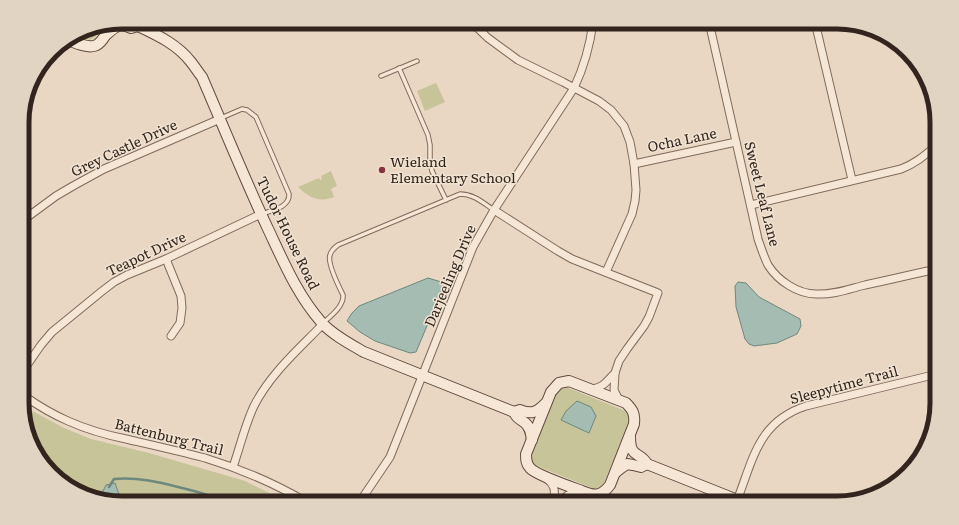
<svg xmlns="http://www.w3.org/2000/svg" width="959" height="525" viewBox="0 0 959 525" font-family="Literata,serif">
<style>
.green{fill:#c6c498}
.water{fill:#a4bcb1;stroke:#6d897e}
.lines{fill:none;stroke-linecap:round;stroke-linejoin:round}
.stream{stroke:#6d897e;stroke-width:2.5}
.lane-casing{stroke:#816a5b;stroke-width:5.5}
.street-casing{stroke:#816a5b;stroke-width:9}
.secondary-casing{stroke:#634b3f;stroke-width:12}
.lane{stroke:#f5e6d5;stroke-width:3.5}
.street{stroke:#f5e6d5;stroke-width:7}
.secondary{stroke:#f5e6d5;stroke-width:10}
.poi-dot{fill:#8a3140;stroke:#f1e3d1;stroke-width:1.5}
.labels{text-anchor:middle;stroke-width:3;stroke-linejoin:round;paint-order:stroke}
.street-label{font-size:14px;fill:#33251e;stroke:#f1e3d1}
.poi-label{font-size:14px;fill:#33251e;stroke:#f1e3d1;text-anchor:start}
.rim{fill:none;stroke:#33251e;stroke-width:5}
</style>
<rect width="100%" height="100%" fill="#e9d7c3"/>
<!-- green -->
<g class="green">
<path d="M 102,26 C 95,42 90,42 75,35 L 84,30 Z"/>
<path d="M 436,83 L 445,102 L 425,111 L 417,91 Z"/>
<path d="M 331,171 L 337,186 L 331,189 L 334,197 C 319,203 308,197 298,187 L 319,178 L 320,180 L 322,179 L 321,176 Z"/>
<path d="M 566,387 L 628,412 L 630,416 L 629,420 L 604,483 L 601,487 L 595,489 L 534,465 L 531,459 L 532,454 L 556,392 L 562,388 Z"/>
<path d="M 23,406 L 64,428 L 91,439 L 149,453 L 245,481 L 290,503 L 122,503 L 78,493 L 43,464 L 23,416 Z"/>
</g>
<!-- water -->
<g class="water">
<path d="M 428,278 L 445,283 L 416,352 L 410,353 L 375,341 L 360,332 L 347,321 L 352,313 L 359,306 Z"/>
<path d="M 738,282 L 746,283 L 759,297 L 800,319 L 801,326 L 797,334 L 777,343 L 754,346 L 749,344 L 745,339 L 736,307 L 735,286 Z"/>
<path d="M 577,401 L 591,407 L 596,416 L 589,433 L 561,420 L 566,411 Z"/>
<path d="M 115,483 L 122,503 L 95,497 L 103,491 L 106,485 Z"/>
</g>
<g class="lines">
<!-- stream -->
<path class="stream" d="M 109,487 L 114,479 C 138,477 159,482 182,488 C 199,492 215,497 232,503"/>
<defs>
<g id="lane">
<path d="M 399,68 L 428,135 L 430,145 L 430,163 L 432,171 L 446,200"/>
<path d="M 381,76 L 417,61"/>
<path d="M 221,118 L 242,109 L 247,110 L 256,117 L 289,194 C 290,207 273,210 262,214"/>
<path d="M 323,323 C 331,316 344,306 343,295 C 339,287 327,263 330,255 C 331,251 334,248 338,245 L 460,194 C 474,194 483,203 494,210"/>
</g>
<g id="street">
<path d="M 471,22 L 488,38 L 518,60 L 563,82 L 599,101 L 611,110 L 624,126 L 630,142 L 634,164 L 636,190 L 635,201 L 632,214 L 606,272"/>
<path d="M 709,22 L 758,239 C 761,248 764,257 768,265 C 778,281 798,294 816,294 C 833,295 849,289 865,285 C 889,280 913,274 937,269"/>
<path d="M 815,22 L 852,180"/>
<path d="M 634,164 L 736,142"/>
<path d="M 751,205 L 901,169 C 916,163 924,156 936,146"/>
<path d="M 494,210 L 558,251 L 572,259 L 658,293 L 649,317 L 644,326 L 627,349 L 619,361 L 615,373 L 614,390 L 619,400"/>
<path d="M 22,221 L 56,196 L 73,186 L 104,169 L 220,119"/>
<path d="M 166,259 L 181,296 L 182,308 L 180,323 L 171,336"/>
<path d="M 23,371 L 41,345 L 52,332 L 101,292 L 114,282 L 127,275 L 166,259 L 261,214"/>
<path d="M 592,389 C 605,387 606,381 615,373"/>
<path d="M 23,395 C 37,405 52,414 68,421 C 86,429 106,435 126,439 C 152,445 179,451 205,458 C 241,469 276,484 308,503"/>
<path d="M 233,467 C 240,447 245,425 254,406 C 270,374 299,349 323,324"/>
<path d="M 547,479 C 557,487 554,492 554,503"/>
<path d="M 858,498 L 858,497"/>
<path d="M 359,503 L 390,457 L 417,389 L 473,247 L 494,210 L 574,88 C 585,65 590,46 593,22"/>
<path d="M 561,503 C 565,495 571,492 580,491"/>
<path d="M 736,503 C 753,461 757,422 806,406 L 937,374"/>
</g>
<g id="secondary">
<path d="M 136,22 L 138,26 C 157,35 177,44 191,62 C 195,67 198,72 202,77 C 224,128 245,180 269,231 C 284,263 298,296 322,323 C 333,335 350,344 364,352 L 514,412 C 517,419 519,418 524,422 C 530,426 531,433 532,440"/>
<path d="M 107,34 C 116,26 120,23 131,28 L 138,26"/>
<path d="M 68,40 C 93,50 99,51 111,24"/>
<path d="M 569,381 L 626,403 C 633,410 635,414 634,424 L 610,485 C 601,497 594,496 582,491 C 571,487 536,475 530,468 C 526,464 526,459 526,454 L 551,392 L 559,383 Z"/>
<path d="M 514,412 L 520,410 C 532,415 537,412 546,403"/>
<path d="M 630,437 C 630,459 640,451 647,464 L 745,503"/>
<path d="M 616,472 L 621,468 L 627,464 L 633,465 L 641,467 L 647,464"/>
</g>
</defs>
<!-- lane casing -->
<use href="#lane" class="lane-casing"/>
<!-- street casing -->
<use href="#street" class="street-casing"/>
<!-- secondary casing -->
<use href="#secondary" class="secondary-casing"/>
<!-- lane -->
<use href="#lane" class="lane"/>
<!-- street -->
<use href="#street" class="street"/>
<!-- secondary -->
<use href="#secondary" class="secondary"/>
</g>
<!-- markers -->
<circle class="poi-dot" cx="382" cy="170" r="4"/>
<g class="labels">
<!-- street labels -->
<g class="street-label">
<text transform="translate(682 140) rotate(-12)" y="5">Ocha Lane</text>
<text transform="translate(124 148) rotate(-25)" y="5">Grey Castle Drive</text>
<text transform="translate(762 194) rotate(76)" y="5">Sweet Leaf Lane</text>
<text transform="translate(288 233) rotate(64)" y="5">Tudor House Road</text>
<text transform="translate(146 254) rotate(-25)" y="5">Teapot Drive</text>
<text transform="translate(450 276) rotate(-67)" y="5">Darjeeling Drive</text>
<text transform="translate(844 385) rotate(-15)" y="5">Sleepytime Trail</text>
<text transform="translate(169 437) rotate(14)" y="5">Battenburg Trail</text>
</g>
<!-- poi labels -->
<g class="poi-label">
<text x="390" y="167">Wieland<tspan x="390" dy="16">Elementary School</tspan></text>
</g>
</g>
<!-- crop -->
<path d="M0 0H959V525H0ZM122 29H837A93 93 0 0 1 930 122V403A93 93 0 0 1 837 496H122A93 93 0 0 1 29 403V122A93 93 0 0 1 122 29Z" fill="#e2d4c3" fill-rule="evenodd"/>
<path class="rim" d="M122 29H837A93 93 0 0 1 930 122V403A93 93 0 0 1 837 496H122A93 93 0 0 1 29 403V122A93 93 0 0 1 122 29Z"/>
</svg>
